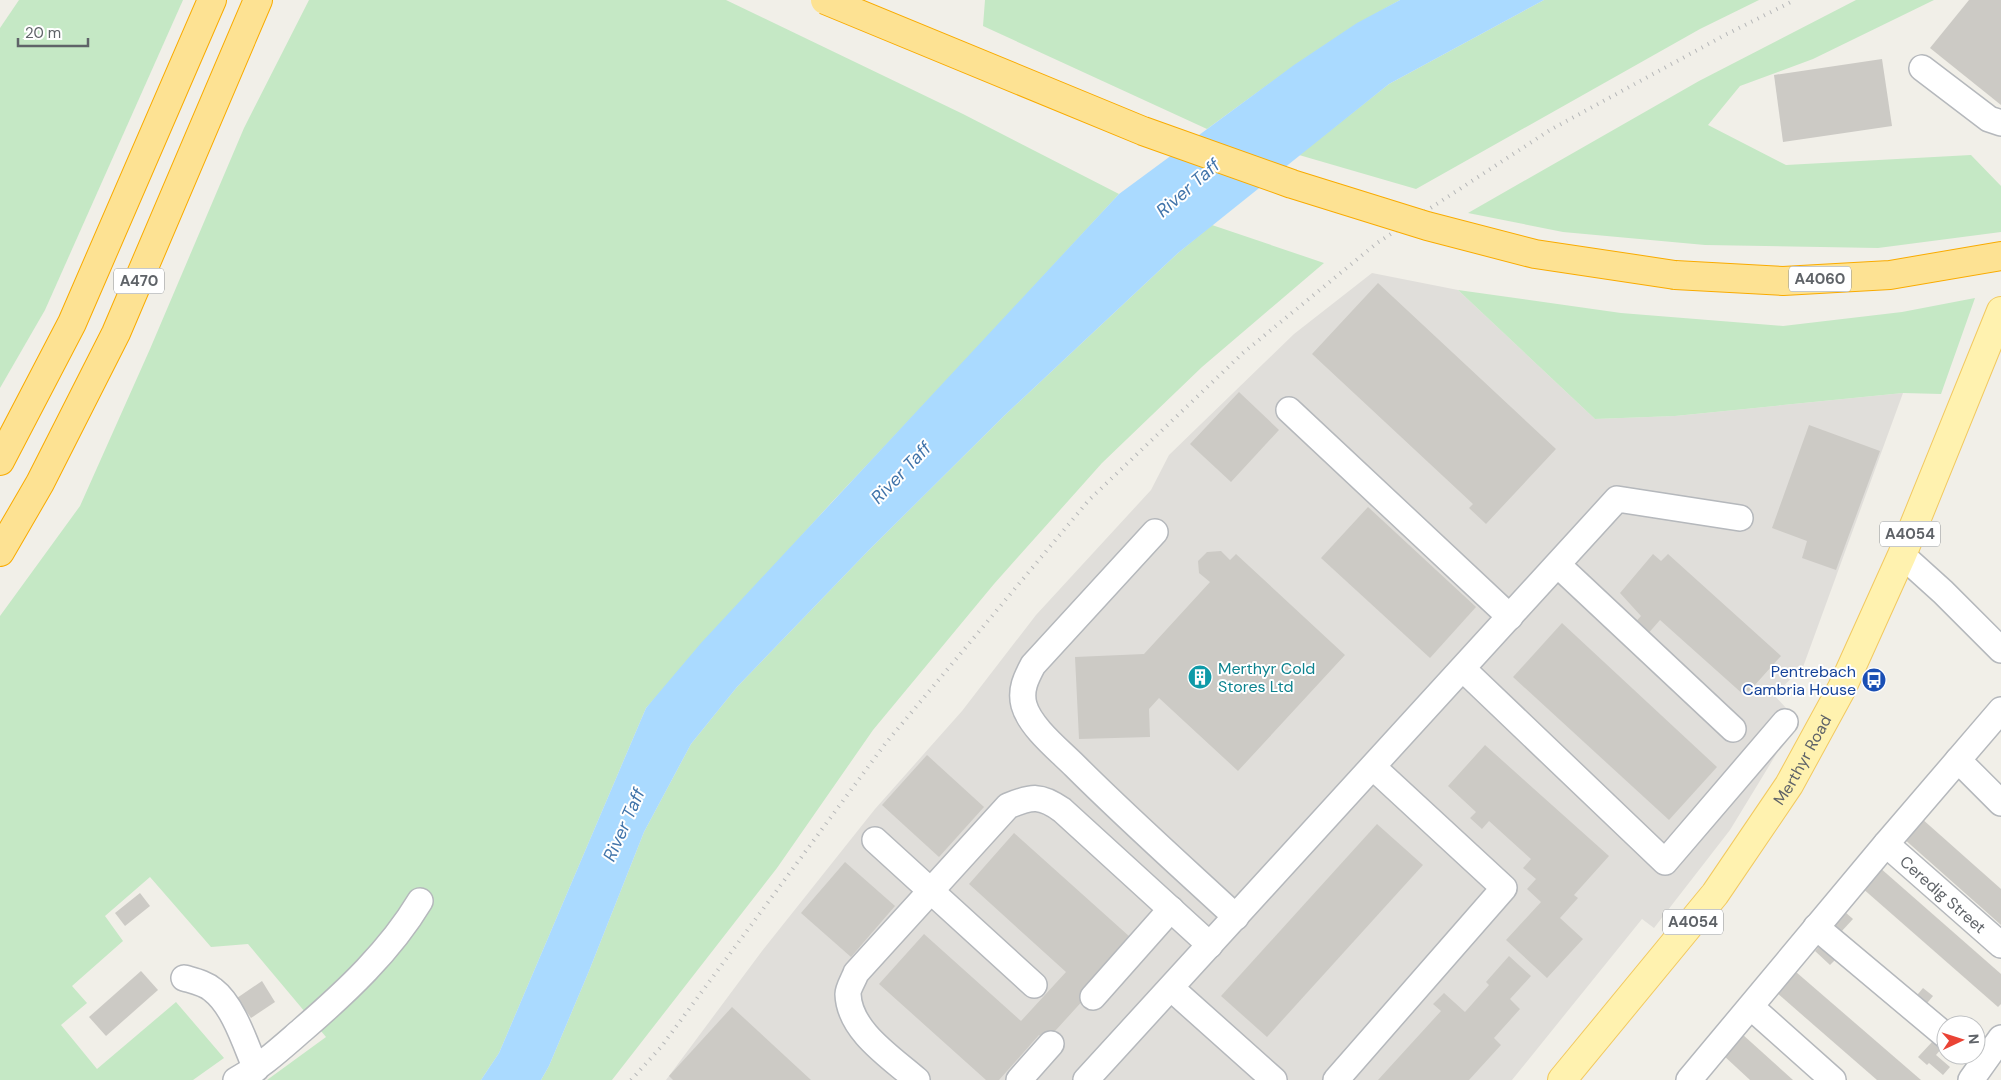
<svg xmlns="http://www.w3.org/2000/svg" width="2001" height="1080" viewBox="0 0 2001 1080" font-family="'DM Sans',sans-serif">
<style>
.industrial{fill:#e0deda}
.green{fill:#c5e8c5}
.water{fill:#aadaff}
.building{fill:#cccac5}
.lines{fill:none;stroke-linecap:round;stroke-linejoin:round}
.minor-casing{stroke:#b5b8bc;stroke-width:28}
.major-casing{stroke:#f2c960;stroke-width:30}
.highway-casing{stroke:#f9ab00;stroke-width:30}
.minor{stroke:#fff;stroke-width:25}
.major{stroke:#fff2af;stroke-width:28}
.highway{stroke:#fde293;stroke-width:28}
.rail{stroke:#b6b7b8;stroke-width:4;stroke-dasharray:1 6;stroke-linecap:butt}
.highway-bridge-casing{stroke:#f9ab00;stroke-width:30;stroke-linecap:butt}
.highway-bridge{stroke:#fde293;stroke-width:28}
.labels{text-anchor:middle;stroke-width:4;stroke-linejoin:round;paint-order:stroke}
.shield{fill:#fff;stroke:#8f9295;stroke-width:1}
.shield-label{font-size:15px;font-weight:bold;fill:#5f6368}
.culture-label{font-size:16px;fill:#0d838f;stroke:#fff;text-anchor:start}
.transit-label{font-size:16px;fill:#164399;stroke:#fff;text-anchor:end}
.street-label{font-size:16px;fill:#5f6368;stroke:#fff}
.water-label{font-size:18px;font-style:italic;fill:#4174aa;stroke:#fff}
</style>
<rect width="100%" height="100%" fill="#f1efe8"/>
<!-- industrial -->
<path class="industrial" d="M 1372,273 L 1458,290 L 1595,419 L 1675,416 L 1903,393 L 1803,667 L 1774,695 L 1797,720 L 1730,830 L 1654,928 L 1642,919 L 1512,1080 L 666,1080 L 762,951 L 875,809 L 962,711 L 1036,615 L 1151,490 L 1169,455 L 1294,334 Z"/>
<!-- green -->
<g class="green">
<path d="M 19,0 L 183,0 L 45,310 L 0,388 L 0,28 Z"/>
<path d="M 309,0 L 726,0 L 963,114 L 1119,194 L 964,362 L 831,503 L 646,708 L 499,1053 L 481,1080 L 267,1080 L 326,1037 L 248,944 L 211,947 L 150,877 L 105,916 L 123,941 L 72,986 L 87,1003 L 61,1025 L 97,1069 L 176,1002 L 224,1058 L 193,1080 L 0,1080 L 0,616 L 80,506 L 150,349 L 244,128 Z"/>
<path d="M 985,0 L 1400,0 C 1332,37 1270,83 1207,129 L 983,26 Z"/>
<path d="M 1544,0 L 1759,0 L 1700,29 L 1416,189 L 1299,155 L 1389,84 Z"/>
<path d="M 1856,0 L 1934,0 L 1813,59 L 1740,86 L 1708,125 L 1786,165 L 1971,155 L 2001,186 L 2001,232 L 1878,248 L 1705,245 L 1563,232 L 1468,213 L 1699,81 Z"/>
<path d="M 1212,225 L 1324,263 L 1202,367 L 1102,463 L 994,584 L 873,730 L 777,868 L 612,1080 L 541,1080 L 549,1066 L 589,971 L 644,832 L 691,744 L 737,687 L 869,550 L 1005,415 L 1178,253 Z"/>
<path d="M 1458,290 L 1621,313 L 1783,326 L 1902,312 L 1975,298 L 1941,394 L 1903,393 L 1675,416 L 1595,419 Z"/>
</g>
<!-- water -->
<path class="water" d="M 1400,0 L 1544,0 L 1389,84 L 1178,253 L 1005,415 L 869,550 L 737,687 L 691,744 L 644,832 L 589,971 L 549,1066 L 541,1080 L 481,1080 L 499,1053 L 646,708 L 701,643 L 1119,194 L 1294,65 L 1357,23 Z"/>
<!-- building -->
<g class="building">
<path d="M 1969,0 L 2001,0 L 2001,105 L 1930,48 Z"/>
<path d="M 1882,59 L 1892,126 L 1783,142 L 1774,75 Z"/>
<path d="M 1378,283 L 1556,449 L 1486,524 L 1469,508 L 1473,504 L 1312,354 Z"/>
<path d="M 1239,392 L 1279,430 L 1231,482 L 1190,444 Z"/>
<path d="M 1809,425 L 1880,451 L 1836,570 L 1802,558 L 1807,541 L 1772,528 Z"/>
<path d="M 1368,507 L 1476,607 L 1430,658 L 1321,558 Z"/>
<path d="M 1221,551 L 1230,560 L 1236,554 L 1345,655 L 1238,771 L 1159,698 L 1149,709 L 1150,737 L 1079,739 L 1075,657 L 1144,654 L 1210,582 L 1199,573 L 1198,561 L 1207,552 Z"/>
<path d="M 1653,554 L 1661,561 L 1668,554 L 1781,656 L 1745,696 L 1660,620 L 1646,636 L 1632,626 L 1641,616 L 1620,593 Z"/>
<path d="M 1562,623 L 1717,767 L 1669,820 L 1513,677 Z"/>
<path d="M 1485,745 L 1609,856 L 1574,895 L 1578,898 L 1560,918 L 1583,939 L 1547,978 L 1506,940 L 1541,902 L 1527,889 L 1536,879 L 1523,868 L 1531,859 L 1489,821 L 1482,829 L 1470,818 L 1476,812 L 1448,786 Z"/>
<path d="M 927,755 L 984,807 L 939,857 L 882,805 Z"/>
<path d="M 1921,818 L 2001,889 L 2001,925 L 1903,838 Z"/>
<path d="M 1377,824 L 1423,865 L 1267,1037 L 1221,996 Z"/>
<path d="M 1014,833 L 1130,937 L 1081,992 L 1086,997 L 1046,1041 L 1039,1035 L 999,1080 L 986,1080 L 879,984 L 924,934 L 1021,1021 L 1066,972 L 969,884 Z"/>
<path d="M 845,862 L 895,906 L 851,957 L 801,913 Z"/>
<path d="M 1879,867 L 2001,974 L 2001,1004 L 1998,1007 L 1861,887 Z"/>
<path d="M 140,893 L 150,906 L 125,926 L 115,913 Z"/>
<path d="M 1845,912 L 1853,919 L 1841,932 L 1833,924 Z"/>
<path d="M 1821,944 L 1837,958 L 1830,965 L 1815,951 Z"/>
<path d="M 1509,956 L 1531,976 L 1510,999 L 1520,1009 L 1494,1038 L 1501,1045 L 1469,1080 L 1378,1080 L 1441,1011 L 1433,1004 L 1444,993 L 1465,1012 L 1489,985 L 1486,982 Z"/>
<path d="M 141,971 L 158,990 L 106,1036 L 89,1017 Z"/>
<path d="M 1796,972 L 1921,1080 L 1877,1080 L 1777,993 Z"/>
<path d="M 262,981 L 275,1002 L 251,1018 L 237,998 Z"/>
<path d="M 1923,988 L 1933,996 L 1923,1008 L 1913,1000 Z"/>
<path d="M 732,1007 L 811,1080 L 673,1080 L 669,1076 Z"/>
<path d="M 1742,1034 L 1793,1080 L 1750,1080 L 1723,1055 Z"/>
<path d="M 1933,1041 L 1941,1049 L 1936,1055 L 1950,1067 L 1943,1075 L 1929,1063 L 1927,1065 L 1918,1057 Z"/>
</g>
<g class="lines">
<defs>
<g id="minor">
<path d="M 1922,68 L 1989,119 L 2001,123"/>
<path d="M 1289,410 L 1510,617"/>
<path d="M 1155,532 L 1033,665 C 1026,678 1020,690 1024,705 C 1030,727 1059,750 1075,766 C 1127,818 1182,867 1236,917"/>
<path d="M 1902,555 L 1943,592 L 2001,650"/>
<path d="M 1558,565 L 1733,729"/>
<path d="M 1463,669 L 1665,862 L 1785,722"/>
<path d="M 1958,760 L 2001,803"/>
<path d="M 875,840 L 1034,985"/>
<path id="s1" d="M 1886,844 L 2001,945"/>
<path d="M 1816,927 L 1946,1036"/>
<path d="M 184,978 C 194,981 205,983 213,990 C 234,1006 246,1046 256,1069"/>
<path d="M 1171,988 L 1274,1080"/>
<path d="M 1093,997 L 1171,909"/>
<path d="M 1751,1007 L 1833,1080"/>
<path d="M 236,1080 C 262,1066 280,1049 302,1030 C 346,992 390,951 420,901"/>
<path d="M 917,1080 C 892,1058 849,1031 848,994 C 848,988 854,979 856,973 L 1008,806 C 1032,796 1041,795 1062,810 L 1210,945"/>
<path d="M 1019,1080 L 1051,1044"/>
<path d="M 1086,1080 L 1617,499 L 1740,518"/>
<path d="M 1336,1080 L 1504,888 L 1373,767"/>
<path d="M 1689,1080 L 1886,844 L 2001,710"/>
<path d="M 1971,1080 L 2001,1038"/>
</g>
<g id="major">
<path id="s2" d="M 1562,1080 L 1715,894 L 1789,785 L 1842,688 L 1902,555 L 2001,311"/>
</g>
<g id="highway">
<path d="M 1675,275 L 1783,281 L 1890,275 L 2001,256"/>
<path d="M 0,461 L 72,323 L 212,0"/>
<path d="M 0,552 L 40,483 L 116,333 L 258,0"/>
</g>
</defs>
<!-- minor casing -->
<use href="#minor" class="minor-casing"/>
<!-- major casing -->
<use href="#major" class="major-casing"/>
<!-- highway casing -->
<use href="#highway" class="highway-casing"/>
<!-- minor -->
<use href="#minor" class="minor"/>
<!-- major -->
<use href="#major" class="major"/>
<!-- highway -->
<use href="#highway" class="highway"/>
<!-- rail -->
<path class="rail" d="M 631,1080 L 661,1047 L 885,744 L 1089,500 L 1243,353 L 1377,243 L 1550,130 L 1725,35 L 1795,0"/>
<defs>
<path id="highway-bridge" d="M 825,0 L 1143,131 L 1292,184 L 1427,226 L 1535,254 L 1675,275"/>
</defs>
<!-- highway-bridge casing -->
<use href="#highway-bridge" class="highway-bridge-casing"/>
<!-- highway-bridge -->
<use href="#highway-bridge" class="highway-bridge"/>
</g>
<!-- icons -->
<defs>
<symbol id="building-disc" viewBox="-11 -11 22 22"><circle r="9.5" fill="#0f9aa8" stroke="#fff"/><path d="M-4-6H4V6H1V3H-1V6H-4ZM-2.5-4.3h1.7v1.8h-1.7ZM.8-4.3h1.7v1.8H.8ZM-2.5-1h1.7V.8h-1.7ZM.8-1h1.7V.8H.8Z" fill="#fff"/></symbol>
<symbol id="bus-disc" viewBox="-11 -11 22 22"><circle r="9.5" fill="#1a4fb4" stroke="#fff"/><path d="M-5-6H5V4H4V6H2V4H-2V6H-4V4H-5ZM-3.5-4V0h7V-4ZM-3.5 1.2v1.5H-2V1.2ZM2 1.2v1.5H3.5V1.2Z" fill="#fff"/></symbol>
</defs>
<g fill-rule="evenodd">
<use href="#building-disc" x="1186" y="663" width="28" height="28"/>
<use href="#bus-disc" x="1860" y="666" width="28" height="28"/>
</g>
<g class="labels">
<!-- shield labels -->
<g class="shield">
<rect x="1789" y="266.5" width="62" height="25" rx="4"/>
<rect x="114" y="268.5" width="50" height="25" rx="4"/>
<rect x="1880" y="521.5" width="60" height="25" rx="4"/>
<rect x="1663" y="909.5" width="60" height="25" rx="4"/>
</g>
<g class="shield-label">
<text x="1820" y="284">A4060</text>
<text x="139" y="286">A470</text>
<text x="1910" y="539">A4054</text>
<text x="1693" y="927">A4054</text>
</g>
<!-- culture labels -->
<g class="culture-label">
<text x="1218" y="674">Merthyr Cold<tspan x="1218" dy="18">Stores Ltd</tspan></text>
</g>
<!-- transit labels -->
<g class="transit-label">
<text x="1856" y="677">Pentrebach<tspan x="1856" dy="18">Cambria House</tspan></text>
</g>
<!-- street labels -->
<g class="street-label">
<text dy="6" stroke="none"><textPath href="#s2" startOffset="401">Merthyr Road</textPath></text>
<text dy="6" stroke="none"><textPath href="#s1" startOffset="76">Ceredig Street</textPath></text>
</g>
<!-- water labels -->
<g class="water-label">
<text transform="translate(1188 188) rotate(-41)" y="6">River Taff</text>
<text transform="translate(901 473) rotate(-46)" y="6">River Taff</text>
<text transform="translate(624 825) rotate(-66)" y="6">River Taff</text>
</g>
</g>
<!-- north arrow -->
<g transform="translate(1961 1040) rotate(86)"><circle r="24" fill="#ffffff" stroke="#bfc1c3"/>
<path d="M0-4L9 19L0 12L-9 19Z" fill="#ea4335"/>
<text y="-8" font-size="14" font-weight="bold" text-anchor="middle" fill="#5f6368">N</text>
</g>
<!-- scale -->
<path d="M18 38v8h70v-8" fill="none" stroke="#5f6368" stroke-width="2.5"/>
<text x="25" y="38" font-size="15" fill="#5f6368" stroke="#ffffff" stroke-width="4" paint-order="stroke">20 m</text>
</svg>
